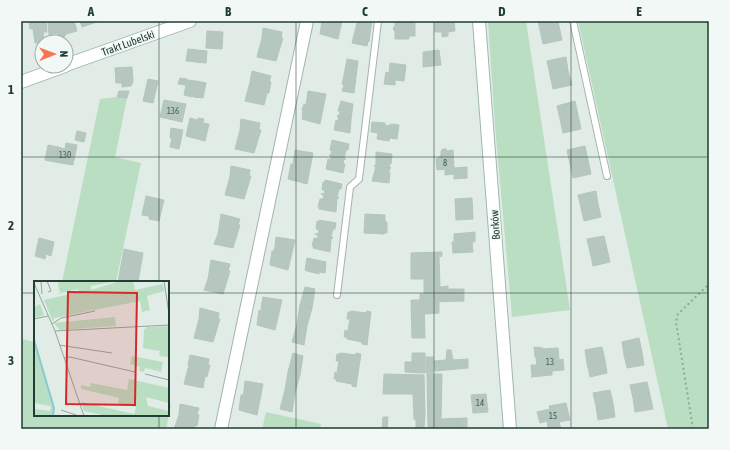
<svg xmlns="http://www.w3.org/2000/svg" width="730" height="450" viewBox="0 0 730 450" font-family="'Asap Condensed',sans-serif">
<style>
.green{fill:#b9dec1}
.building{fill:#b6c7bf;stroke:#b3c6bd}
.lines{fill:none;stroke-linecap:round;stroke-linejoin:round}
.lane-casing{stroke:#a4b4ad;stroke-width:8}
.street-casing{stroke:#a4b4ad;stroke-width:14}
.secondary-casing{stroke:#9fb8ae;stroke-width:14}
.path{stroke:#80b09f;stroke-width:2;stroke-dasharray:2 3;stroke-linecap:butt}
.lane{stroke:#fff;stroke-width:6}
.street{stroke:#fff;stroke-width:12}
.secondary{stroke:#fff;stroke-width:12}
.grid{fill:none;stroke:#213d34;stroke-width:1;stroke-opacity:0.55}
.labels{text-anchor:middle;stroke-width:3.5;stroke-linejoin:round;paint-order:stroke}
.number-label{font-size:9px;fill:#466057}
.street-label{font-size:11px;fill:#213d34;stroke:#f1f8f5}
.inset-river{fill:none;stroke:#87cbd3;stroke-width:2}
.inset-road{fill:none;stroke:#94a69f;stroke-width:1}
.view{fill:#d62828;fill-opacity:0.15;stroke:#d62828;stroke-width:2}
.inset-edge{fill:none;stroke:#213d34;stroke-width:2}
.neatline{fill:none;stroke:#213d34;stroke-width:1.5}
.grid-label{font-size:13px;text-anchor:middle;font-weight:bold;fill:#213d34}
</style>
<rect width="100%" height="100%" fill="#e1ece6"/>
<!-- green -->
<g class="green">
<path d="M 488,21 L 526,21 L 570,310 L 512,317 L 495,125 Z"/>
<path d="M 578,21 L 709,21 L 709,429 L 668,429 Z"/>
<path d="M 117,97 L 127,98 L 115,157 L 141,163 L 116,282 L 62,282 L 100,99 Z"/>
<path d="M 21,339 L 35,342 L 35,415 L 168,415 L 168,404 L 171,405 L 166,429 L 21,429 Z"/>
<path d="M 266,412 L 321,424 L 320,429 L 262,429 Z"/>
</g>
<!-- building -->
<g class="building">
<path d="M 29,21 L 46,21 L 47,32 L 43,32 L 44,42 L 35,43 L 33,29 L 30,29 Z"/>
<path d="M 54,21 L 58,33 L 49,35 L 48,22 Z"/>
<path d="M 54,21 L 74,21 L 77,31 L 66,34 L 65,36 L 62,37 L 59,37 Z"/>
<path d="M 80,21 L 100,21 L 82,27 Z"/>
<path d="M 322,21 L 342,21 L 338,39 L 320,34 Z"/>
<path d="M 359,21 L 372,21 L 371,27 L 358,24 Z"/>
<path d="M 395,21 L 415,22 L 415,36 L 409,36 L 409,39 L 395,39 L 395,32 L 393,28 L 395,26 Z"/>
<path d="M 435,21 L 454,21 L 455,31 L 448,32 L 448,36 L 442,37 L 442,32 L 435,32 Z"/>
<path d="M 538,21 L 558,21 L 559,26 L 540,30 Z"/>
<path d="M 357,23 L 371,27 L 369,42 L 368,41 L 367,46 L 352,43 Z"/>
<path d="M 559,26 L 562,40 L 543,44 L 540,30 Z"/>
<path d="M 263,28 L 282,32 L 281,38 L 283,38 L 276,61 L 257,57 L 262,38 Z"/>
<path d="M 207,31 L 223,32 L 222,49 L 206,48 Z"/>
<path d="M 188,49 L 207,51 L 206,63 L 186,61 Z"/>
<path d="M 439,50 L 441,65 L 423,67 L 423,52 Z"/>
<path d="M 566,57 L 568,71 L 550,75 L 547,61 Z"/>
<path d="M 347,59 L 358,61 L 356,77 L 344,75 Z"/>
<path d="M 390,63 L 406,65 L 404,81 L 395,80 L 395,85 L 384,84 L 386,72 L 389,73 Z"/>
<path d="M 132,67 L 133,82 L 131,86 L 122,87 L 122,83 L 116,83 L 115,68 Z"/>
<path d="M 252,71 L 271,76 L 269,82 L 271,82 L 269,93 L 267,93 L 264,105 L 245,101 L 250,82 Z"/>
<path d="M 568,71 L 572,85 L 553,89 L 550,75 Z"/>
<path d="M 344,75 L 356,77 L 354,93 L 342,91 L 344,85 L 342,84 Z"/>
<path d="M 180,78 L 187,79 L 185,85 L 178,84 Z"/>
<path d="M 148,79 L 158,81 L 153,103 L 143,101 Z"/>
<path d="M 187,80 L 196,81 L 192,97 L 184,95 Z"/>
<path d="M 196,81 L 206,83 L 203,98 L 193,97 Z"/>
<path d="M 119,91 L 129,91 L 127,98 L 117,97 Z"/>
<path d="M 308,91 L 326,94 L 320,124 L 302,119 L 303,110 L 302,110 L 304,104 L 306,105 Z"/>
<path d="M 164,100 L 186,104 L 182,122 L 160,117 Z"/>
<path d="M 341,101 L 353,104 L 351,119 L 337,116 L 339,116 L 340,111 L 338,111 Z"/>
<path d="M 575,101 L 578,115 L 560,119 L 557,106 Z"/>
<path d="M 578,115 L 581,129 L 563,133 L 560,119 Z"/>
<path d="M 337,116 L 351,119 L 350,133 L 334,130 L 336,120 L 338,121 L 339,116 Z"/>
<path d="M 190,118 L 198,120 L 198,118 L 204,119 L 203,123 L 209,124 L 205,141 L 186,136 Z"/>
<path d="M 241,119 L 260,123 L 259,130 L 261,130 L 254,153 L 235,149 L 240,130 Z"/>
<path d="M 372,122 L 385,123 L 385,125 L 390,126 L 390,124 L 399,125 L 397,139 L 390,138 L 389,141 L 377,139 L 378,133 L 371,132 Z"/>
<path d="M 171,128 L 183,130 L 179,149 L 170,147 L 172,138 L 170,138 Z"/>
<path d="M 77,131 L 86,133 L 84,142 L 75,140 Z"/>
<path d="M 332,140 L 349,144 L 348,150 L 346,150 L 344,158 L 346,159 L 329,155 L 331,155 L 332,151 L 330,150 Z"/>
<path d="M 66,143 L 77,145 L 73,165 L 55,162 L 58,147 L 65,149 Z"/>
<path d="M 48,145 L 58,147 L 55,162 L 45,160 Z"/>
<path d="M 585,146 L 588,160 L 570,164 L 567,150 Z"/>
<path d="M 443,149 L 446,149 L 447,151 L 453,150 L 454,168 L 467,167 L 467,178 L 454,179 L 454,174 L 445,175 L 445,169 L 437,170 L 436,159 L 438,158 L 441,155 L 441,151 Z"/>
<path d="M 295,150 L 313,153 L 307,184 L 288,179 L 291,164 L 293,164 Z"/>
<path d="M 376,152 L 392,154 L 391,164 L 390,163 L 389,168 L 391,168 L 374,166 L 376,166 Z"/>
<path d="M 329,155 L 346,159 L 344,159 L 343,164 L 345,164 L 343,173 L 326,169 L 328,159 L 330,160 L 331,156 Z"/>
<path d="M 588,160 L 591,174 L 573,178 L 570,164 Z"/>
<path d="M 231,166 L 250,170 L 249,176 L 251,176 L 244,199 L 225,195 L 230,176 Z"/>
<path d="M 374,166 L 391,168 L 389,169 L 389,173 L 390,173 L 389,183 L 372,181 L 376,167 Z"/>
<path d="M 325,180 L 342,184 L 341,189 L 339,189 L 337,197 L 339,198 L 321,194 L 324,194 L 325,190 L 322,190 L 323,182 L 325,182 Z"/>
<path d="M 596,191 L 598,204 L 581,208 L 578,195 Z"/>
<path d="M 321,194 L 339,198 L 337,198 L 336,212 L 319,209 L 320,207 L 318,207 L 320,199 L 323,199 L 324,195 Z"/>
<path d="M 146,196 L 164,200 L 159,221 L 149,219 L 149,216 L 142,215 Z"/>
<path d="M 472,198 L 473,219 L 456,220 L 455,199 Z"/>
<path d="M 598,204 L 601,217 L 584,221 L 581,208 Z"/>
<path d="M 221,214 L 240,219 L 238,225 L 240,225 L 233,248 L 214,244 L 218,234 Z"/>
<path d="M 365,214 L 385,215 L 385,222 L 387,222 L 387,233 L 384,233 L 384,234 L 364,233 Z"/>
<path d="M 319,220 L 336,223 L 335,229 L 333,229 L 331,237 L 333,238 L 315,234 L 318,234 L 319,230 L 316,229 L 317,221 L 319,222 Z"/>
<path d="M 475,232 L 475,242 L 472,242 L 473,252 L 453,253 L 452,242 L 454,242 L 454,234 Z"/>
<path d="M 315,234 L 333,238 L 331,238 L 330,252 L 313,248 L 314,247 L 312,246 L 314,238 L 317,239 L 318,235 Z"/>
<path d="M 604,236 L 607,249 L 590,252 L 587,239 Z"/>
<path d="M 276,237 L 295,240 L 288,270 L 270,265 L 272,251 L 274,251 L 275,247 Z"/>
<path d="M 39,238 L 54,242 L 51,256 L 46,254 L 45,259 L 35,256 Z"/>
<path d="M 124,249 L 143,253 L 138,282 L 118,282 Z"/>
<path d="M 607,249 L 610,262 L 593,266 L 590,252 Z"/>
<path d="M 442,252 L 442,256 L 439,257 L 440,287 L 448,286 L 448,289 L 464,289 L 464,301 L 424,302 L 425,338 L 412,338 L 411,300 L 420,300 L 420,294 L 424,294 L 424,279 L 411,279 L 411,253 Z"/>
<path d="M 307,258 L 326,262 L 325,273 L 319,272 L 319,274 L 307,271 L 305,270 Z"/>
<path d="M 211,260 L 230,264 L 228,271 L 230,271 L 223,294 L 204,290 L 208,279 Z"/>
<path d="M 305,287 L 315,289 L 312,308 L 300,305 Z"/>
<path d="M 263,297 L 282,300 L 275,330 L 257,325 L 259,310 L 261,311 L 262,307 L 261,307 Z"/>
<path d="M 424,302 L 439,302 L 439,313 L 424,314 Z"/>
<path d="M 300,305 L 312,308 L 307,326 L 297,324 Z"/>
<path d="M 200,308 L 219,313 L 218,319 L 220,319 L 213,342 L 194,338 L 199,319 Z"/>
<path d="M 351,311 L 366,313 L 367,311 L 371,312 L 367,345 L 362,344 L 362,342 L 347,339 L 347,337 L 344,337 L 345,330 L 348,331 L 350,319 L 347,319 L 348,312 L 351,312 Z"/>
<path d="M 297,324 L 307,326 L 304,345 L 292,342 Z"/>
<path d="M 639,338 L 642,352 L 624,355 L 622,342 Z"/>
<path d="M 534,347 L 543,348 L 543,349 L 558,348 L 559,360 L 563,359 L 564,370 L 552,371 L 552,375 L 531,377 L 532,376 L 531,365 L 537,365 L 536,357 L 535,357 Z"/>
<path d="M 602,347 L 605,360 L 587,363 L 585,350 Z"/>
<path d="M 447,350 L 451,350 L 453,360 L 468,359 L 468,368 L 435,371 L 434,361 L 446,360 Z"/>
<path d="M 642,352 L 644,365 L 627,368 L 624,355 Z"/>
<path d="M 293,353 L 303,356 L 300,375 L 288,372 Z"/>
<path d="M 340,353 L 356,355 L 356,353 L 361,354 L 356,387 L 352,386 L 352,384 L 336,381 L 337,379 L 334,379 L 335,372 L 337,373 L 339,361 L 336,361 L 337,354 L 340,354 Z"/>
<path d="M 412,353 L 425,353 L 425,373 L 405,372 L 405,362 L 412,362 Z"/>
<path d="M 190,355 L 209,359 L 208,365 L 210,365 L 207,377 L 205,376 L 203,388 L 184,384 L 189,365 L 188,365 Z"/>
<rect x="426" y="357" width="7" height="16"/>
<path d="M 605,360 L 607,373 L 590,377 L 587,363 Z"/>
<path d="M 288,372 L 300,375 L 295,393 L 285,390 Z"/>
<path d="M 384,374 L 424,375 L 425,414 L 424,429 L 416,429 L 416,420 L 414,419 L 413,394 L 383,394 Z"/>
<path d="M 427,374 L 442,374 L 441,419 L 467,418 L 467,428 L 444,429 L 444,427 L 428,428 Z"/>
<path d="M 245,381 L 263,384 L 257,415 L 239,410 L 241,395 L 243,395 L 244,391 Z"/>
<path d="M 647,382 L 650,395 L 633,398 L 630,385 Z"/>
<path d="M 285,390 L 295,393 L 292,412 L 280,409 Z"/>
<path d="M 610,390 L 613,403 L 596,406 L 593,393 Z"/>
<path d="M 486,394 L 488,412 L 473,413 L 471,395 Z"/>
<path d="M 650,395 L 653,409 L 635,412 L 633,398 Z"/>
<path d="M 566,403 L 570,420 L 559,422 L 561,429 L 548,429 L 547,421 L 540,423 L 537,412 L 550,409 L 549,406 Z"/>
<path d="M 613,403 L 615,417 L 598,420 L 596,406 Z"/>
<path d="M 180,404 L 199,408 L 197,414 L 199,415 L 197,426 L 195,425 L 194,429 L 174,429 L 179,415 Z"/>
<path d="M 383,417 L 388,417 L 387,429 L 382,429 Z"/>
</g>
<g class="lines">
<defs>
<g id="lane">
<path d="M 573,21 L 607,176"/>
<path d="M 337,295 L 350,187 L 359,179 L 378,21"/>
</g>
<path id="street" d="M 221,429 L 307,21"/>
<g id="secondary">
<path d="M 479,21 L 510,429"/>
<path d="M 66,65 L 190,21"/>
<path d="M 21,82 L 65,66"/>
</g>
</defs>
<!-- lane casing -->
<use href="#lane" class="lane-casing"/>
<!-- street casing -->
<use href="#street" class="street-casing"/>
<!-- secondary casing -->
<use href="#secondary" class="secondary-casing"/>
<!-- path -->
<g class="path">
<path d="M 707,21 L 709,27"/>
<path d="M 693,429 L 676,322 L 678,314 L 709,284"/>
</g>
<!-- lane -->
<use href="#lane" class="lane"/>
<!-- street -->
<use href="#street" class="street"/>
<!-- secondary -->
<use href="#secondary" class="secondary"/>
</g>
<!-- grid -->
<path class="grid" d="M 159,21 L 159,282M 296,21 L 296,429M 434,21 L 434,429M 571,21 L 571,429M 21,157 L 709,157M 21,293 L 35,293M 168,293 L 709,293M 159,415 L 159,429"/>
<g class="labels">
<!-- number labels -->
<g class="number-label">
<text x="173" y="114">136</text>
<text x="65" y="158">130</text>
<text x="445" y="166">8</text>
<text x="550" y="365">13</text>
<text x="480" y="406">14</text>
<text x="553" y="419">15</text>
</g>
<!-- street labels -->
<g class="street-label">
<text transform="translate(128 43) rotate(-20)" y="4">Trakt Lubelski</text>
<text transform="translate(495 225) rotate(-94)" y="4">Borków</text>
</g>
</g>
<!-- overview -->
<g transform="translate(34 281)">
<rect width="135" height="135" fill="#e1ece6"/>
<path d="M 24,0 L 82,0 L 57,5 L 57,9 L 86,0 L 99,0 L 101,9 L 129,3 L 130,10 L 113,15 L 116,29 L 108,31 L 106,20 L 20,37 L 19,41 L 10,19 L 45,11 L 44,8 L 22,13 L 27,11 L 25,9 ZM 6,23 L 10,34 L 0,37 L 0,26 ZM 81,36 L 82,45 L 26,49 L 20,42 ZM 135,45 L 135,76 L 125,75 L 126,70 L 109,67 L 110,49 L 113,46 ZM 0,62 L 20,127 L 18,135 L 0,135 L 0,128 L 16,130 L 17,125 L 0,122 ZM 98,75 L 129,81 L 127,91 L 111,87 L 110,91 L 105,90 L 106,86 L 96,83 ZM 95,98 L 135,107 L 135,122 L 112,116 L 114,125 L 135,130 L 135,135 L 73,135 L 50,130 L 47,121 L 100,133 L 102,126 L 84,122 L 85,117 L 47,108 L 47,104 L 56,106 L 57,102 L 93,109 Z" fill="#b9dec1"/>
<path class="inset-river" d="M 0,59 L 20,127 L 19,135"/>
<path class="inset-road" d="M 7,0 L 8,13M 13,0 L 17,10 L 14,11M 130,0 L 135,33M 0,2 L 21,50 L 50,135M 0,38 L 14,35M 18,43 L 27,37 L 61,30M 21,50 L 135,44M 25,64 L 78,72M 30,77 L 36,76 L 101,91M 111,93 L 135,99M 27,129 L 45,135"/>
<path class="view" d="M 34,11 L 103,12 L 101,124 L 32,123 Z"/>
<rect width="135" height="135" class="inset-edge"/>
</g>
<!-- border -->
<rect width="730" height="450" fill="none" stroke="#f1f8f5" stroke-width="44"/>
<!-- north arrow -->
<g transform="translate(54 54) rotate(89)"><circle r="19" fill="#f1f8f5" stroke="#9eada8"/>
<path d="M0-3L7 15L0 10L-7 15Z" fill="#f57555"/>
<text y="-6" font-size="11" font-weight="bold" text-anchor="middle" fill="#213d34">N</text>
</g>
<rect x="22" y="22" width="686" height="406" class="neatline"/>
<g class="grid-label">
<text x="91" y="16">A</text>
<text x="228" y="16">B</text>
<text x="365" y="16">C</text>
<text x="502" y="16">D</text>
<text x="639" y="16">E</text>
<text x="11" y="94">1</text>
<text x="11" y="230">2</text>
<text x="11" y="365">3</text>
</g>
</svg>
